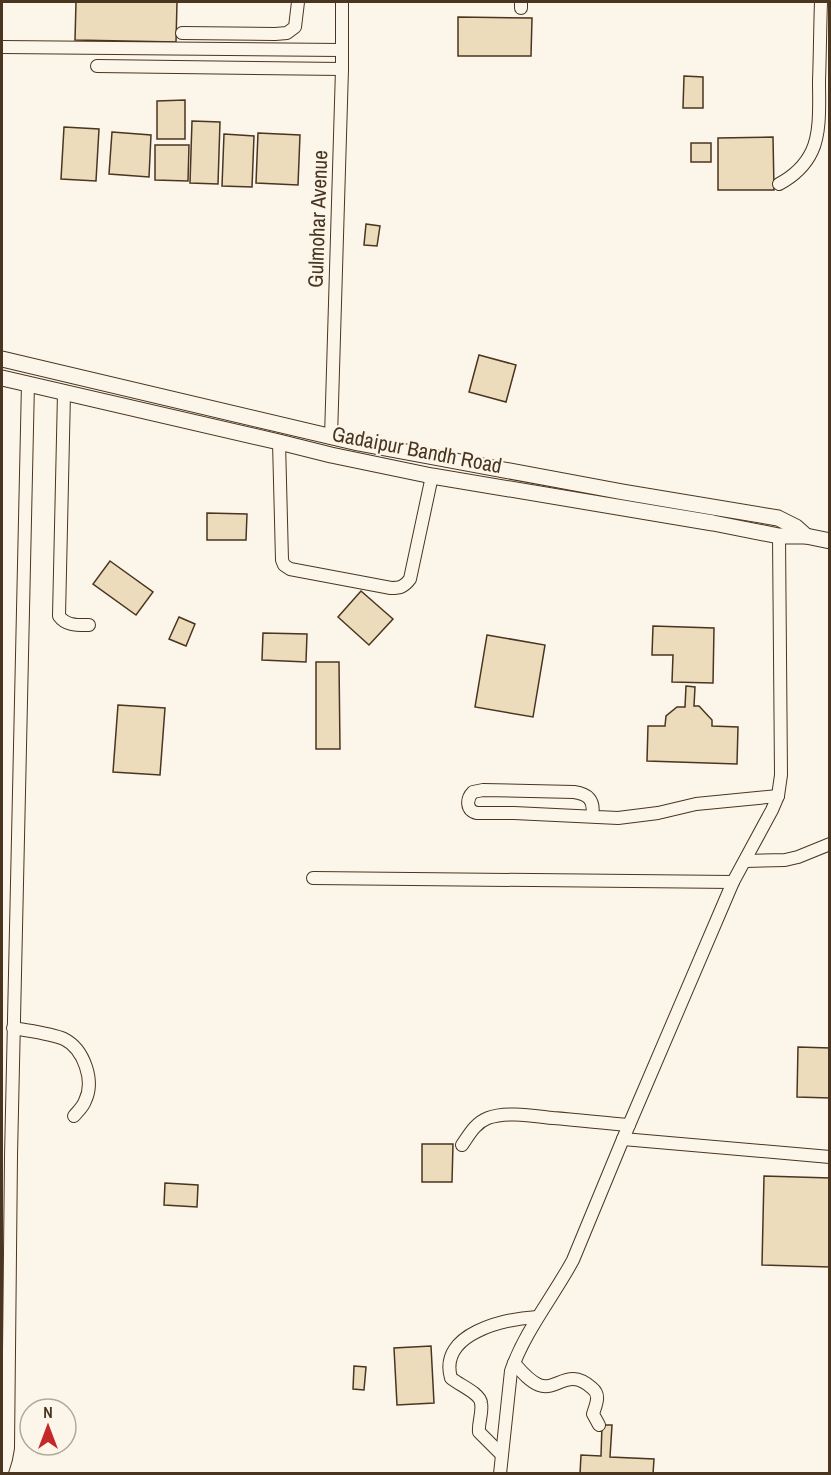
<svg xmlns="http://www.w3.org/2000/svg" width="831" height="1475" viewBox="0 0 831 1475" font-family="'Archivo Narrow',sans-serif">
<style>
.building{fill:#ecdcbc;stroke:#4a3520;stroke-width:1.5}
.lines{fill:none;stroke-linecap:round;stroke-linejoin:round}
.minor-casing{stroke:#4a3520;stroke-width:14}
.tertiary-casing{stroke:#4a3520;stroke-width:17}
.minor{stroke:#fbf6e9;stroke-width:12}
.tertiary{stroke:#fbf6e9;stroke-width:15}
.labels{text-anchor:middle;stroke-width:4.5;stroke-linejoin:round;paint-order:stroke}
.street-label{font-size:21px;fill:#4a3520;stroke:#fbf6e9}
</style>
<rect width="100%" height="100%" fill="#fbf6e9"/>
<!-- building -->
<g class="building">
<path d="M 76,2 L 177,2 L 176,42 L 75,40 Z"/>
<path d="M 458,17 L 532,18 L 531,56 L 458,56 Z"/>
<path d="M 684,76 L 703,77 L 703,108 L 683,108 Z"/>
<path d="M 185,100 L 185,139 L 157,139 L 157,101 Z"/>
<path d="M 192,121 L 220,122 L 218,184 L 190,183 Z"/>
<path d="M 64,127 L 99,129 L 96,181 L 61,179 Z"/>
<path d="M 112,132 L 151,135 L 149,177 L 109,174 Z"/>
<path d="M 258,133 L 300,135 L 298,185 L 256,183 Z"/>
<path d="M 224,134 L 254,136 L 252,187 L 222,186 Z"/>
<path d="M 773,137 L 774,190 L 718,190 L 718,138 Z"/>
<rect x="691" y="143" width="20" height="19"/>
<path d="M 155,145 L 189,145 L 188,181 L 155,180 Z"/>
<path d="M 366,224 L 380,226 L 377,246 L 364,245 Z"/>
<path d="M 479,355 L 516,365 L 506,402 L 469,392 Z"/>
<path d="M 207,513 L 247,514 L 246,540 L 207,540 Z"/>
<path d="M 110,561 L 153,592 L 136,615 L 93,584 Z"/>
<path d="M 361,591 L 393,619 L 369,645 L 338,617 Z"/>
<path d="M 179,617 L 195,624 L 186,646 L 169,639 Z"/>
<path d="M 653,626 L 714,628 L 713,683 L 672,682 L 673,655 L 652,655 Z"/>
<path d="M 263,633 L 307,634 L 306,662 L 262,660 Z"/>
<path d="M 487,635 L 545,645 L 533,717 L 475,707 Z"/>
<path d="M 316,662 L 339,662 L 340,749 L 316,749 Z"/>
<path d="M 686,686 L 695,687 L 694,706 L 699,706 L 712,720 L 712,726 L 738,727 L 737,764 L 647,761 L 648,726 L 665,726 L 666,716 L 677,707 L 685,707 Z"/>
<path d="M 118,705 L 165,708 L 160,775 L 113,772 Z"/>
<path d="M 798,1047 L 830,1048 L 830,1098 L 797,1097 Z"/>
<path d="M 422,1144 L 453,1144 L 452,1182 L 422,1182 Z"/>
<path d="M 764,1176 L 830,1178 L 830,1267 L 762,1265 Z"/>
<path d="M 165,1183 L 198,1185 L 197,1207 L 164,1205 Z"/>
<path d="M 431,1346 L 434,1403 L 397,1405 L 394,1348 Z"/>
<path d="M 354,1366 L 366,1367 L 364,1390 L 353,1389 Z"/>
<path d="M 602,1425 L 612,1425 L 610,1457 L 654,1459 L 653,1474 L 580,1474 L 581,1455 L 601,1456 Z"/>
</g>
<g class="lines">
<defs>
<g id="minor">
<path d="M 521,8 L 521,2"/>
<path d="M 182,33 L 275,34 L 287,33 L 295,27 L 298,2"/>
<path d="M 2,47 L 342,50"/>
<path d="M 97,66 L 342,69"/>
<path d="M 779,184 C 794,176 805,166 812,151 C 821,132 819,103 819,81 C 820,55 820,28 821,2"/>
<path d="M 64,393 L 59,616 C 66,626 78,625 89,625"/>
<path d="M 331,437 L 342,69 L 342,2"/>
<path d="M 279,442 L 282,560 L 284,565 L 290,569 L 391,588 C 400,588 404,587 410,579 L 432,476"/>
<path d="M 592,816 C 595,800 588,794 574,792 L 483,790 L 473,792 C 466,799 466,811 477,813 L 514,813 L 618,818 L 658,813 L 696,804 L 778,796"/>
<path d="M 745,861 L 785,860 L 798,857 L 830,844"/>
<path d="M 313,878 L 733,882"/>
<path d="M 13,1028 C 29,1031 50,1033 64,1039 C 84,1049 95,1081 85,1101 C 83,1107 78,1111 74,1116"/>
<path d="M 623,1139 L 830,1157"/>
<path d="M 462,1145 C 469,1135 475,1123 488,1118 C 506,1111 534,1116 553,1118 C 579,1120 604,1123 629,1125"/>
<path d="M 514,1363 C 521,1371 529,1381 539,1385 C 557,1392 568,1366 592,1388 C 601,1395 596,1404 593,1414 L 599,1425"/>
<path d="M 501,1454 L 479,1432 C 478,1423 483,1412 481,1403 C 480,1393 459,1385 451,1378 C 438,1333 505,1319 537,1317"/>
<path d="M 2,1472 L 6,1459 L 8,1448 L 11,1156 L 28,383"/>
<path d="M 500,1474 L 511,1371 C 525,1331 553,1297 573,1260 L 623,1139 L 733,882 L 772,810 L 778,796 L 781,775 L 779,536"/>
</g>
<g id="tertiary">
<path d="M 2,359 L 358,443 L 623,492 L 778,518 L 796,527 L 806,536"/>
<path d="M 2,378 L 279,442 L 331,455 L 432,476 L 713,523 L 779,536 L 806,536 L 830,541"/>
</g>
</defs>
<!-- minor casing -->
<use href="#minor" class="minor-casing"/>
<!-- tertiary casing -->
<use href="#tertiary" class="tertiary-casing"/>
<!-- minor -->
<use href="#minor" class="minor"/>
<!-- tertiary -->
<use href="#tertiary" class="tertiary"/>
</g>
<g class="labels">
<!-- street labels -->
<g class="street-label">
<text transform="translate(318 219) rotate(-88)" y="7">Gulmohar Avenue</text>
<text transform="translate(417 450) rotate(11)" y="7">Gadaipur Bandh Road</text>
</g>
</g>
<!-- border -->
<rect width="831" height="1475" fill="none" stroke="#4a3520" stroke-width="6"/>
<!-- north arrow -->
<g transform="translate(48 1427)"><circle r="28" fill="#fbf6e9" stroke="#b4a999" stroke-width="1.5"/>
<path d="M0-4.5L10 22L0 15L-10 22Z" fill="#c62828"/>
<text y="-9" font-size="16" font-weight="bold" text-anchor="middle" fill="#4a3520">N</text>
</g>
</svg>
